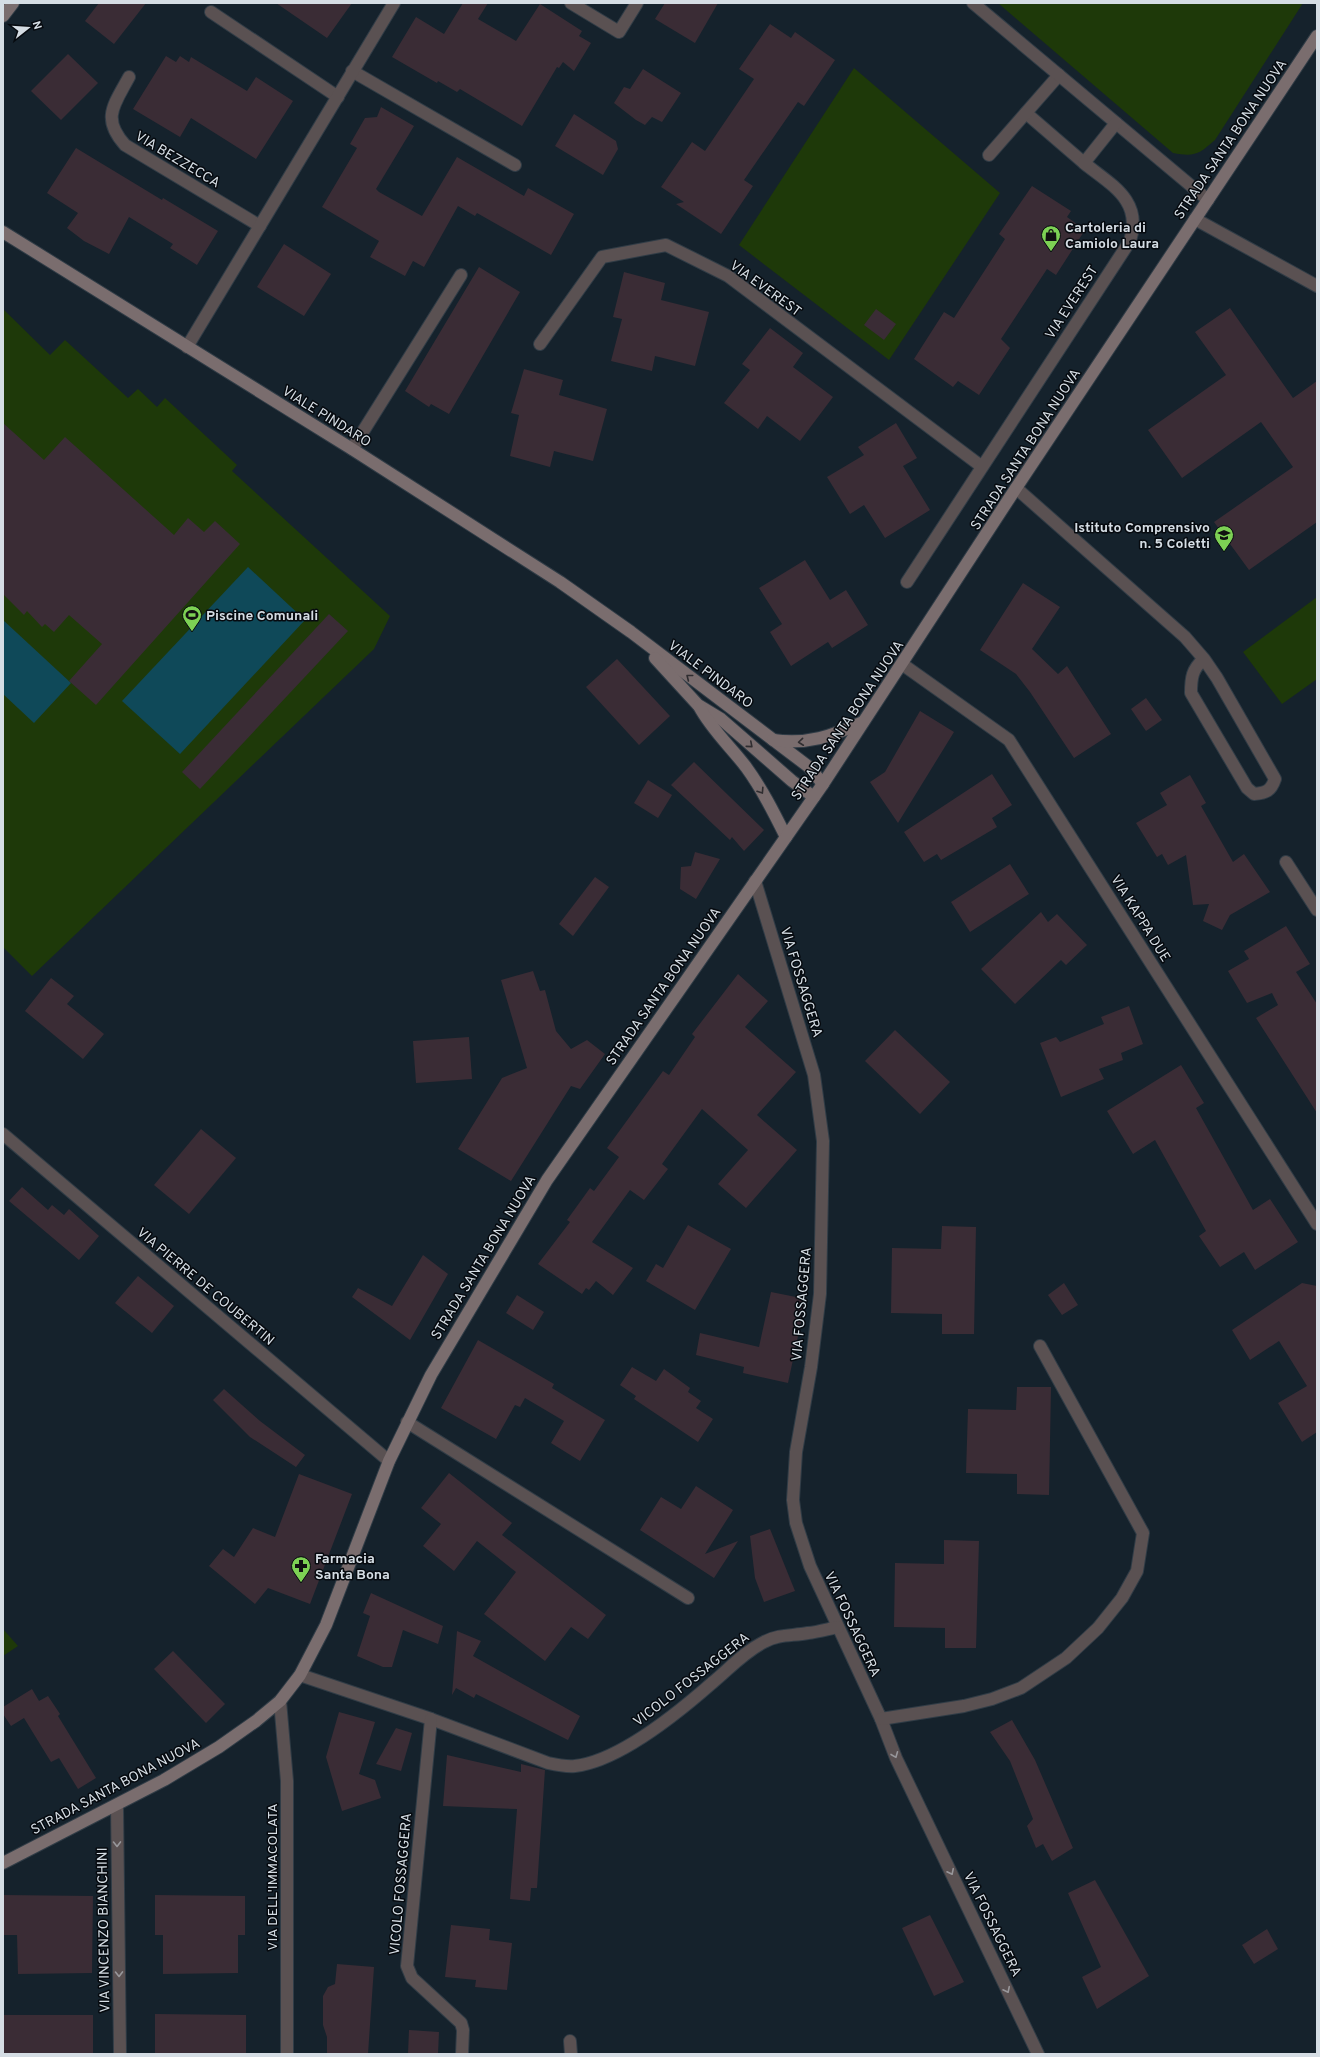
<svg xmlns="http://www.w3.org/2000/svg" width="1320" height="2057" viewBox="0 0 1320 2057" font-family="Overpass,sans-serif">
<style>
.green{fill:#1e3909}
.water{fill:#0f4959}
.building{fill:#3a2c35}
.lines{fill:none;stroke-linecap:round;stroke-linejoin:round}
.lane-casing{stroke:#303c46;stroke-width:14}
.street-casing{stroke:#303c46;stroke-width:14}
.secondary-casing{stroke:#303c46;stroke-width:14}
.lane{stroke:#5a5152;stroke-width:12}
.street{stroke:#5a5152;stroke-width:12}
.secondary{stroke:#7a6d6e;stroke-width:12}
.oneway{stroke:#2f2d30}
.oneway2{stroke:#98979b}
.labels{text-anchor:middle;stroke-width:3;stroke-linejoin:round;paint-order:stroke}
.street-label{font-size:14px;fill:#d5dde4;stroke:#060a0f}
.poi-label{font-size:14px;font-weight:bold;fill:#d5dde4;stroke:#060a0f;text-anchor:start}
</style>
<rect width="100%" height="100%" fill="#15222c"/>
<!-- green -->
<g class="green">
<path d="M 998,3 L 1303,3 L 1215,140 C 1199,154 1195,157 1173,153 Z"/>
<path d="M 854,68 L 1000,193 L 889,360 L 739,245 Z"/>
<path d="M 3,309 L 50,355 L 65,340 L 128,398 L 138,389 L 157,407 L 165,398 L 237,465 L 232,471 L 390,616 L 374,649 L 32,976 L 3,947 Z"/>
<path d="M 1317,597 L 1317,679 L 1282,704 L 1243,652 Z"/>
<path d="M 3,1629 L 18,1646 L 3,1656 Z"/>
</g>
<!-- water -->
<g class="water">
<path d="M 248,567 L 305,620 L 180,754 L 122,701 Z"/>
<path d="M 3,620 L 71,683 L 34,723 L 3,694 Z"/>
</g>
<!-- building -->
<g class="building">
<path d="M 99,3 L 146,3 L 114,44 L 85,21 Z"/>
<path d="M 276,3 L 352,3 L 327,38 Z"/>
<path d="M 463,3 L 488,3 L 478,19 L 516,41 L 540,4 L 582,31 L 579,36 L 591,43 L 574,71 L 563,62 L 559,68 L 557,67 L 522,126 L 460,89 L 457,92 L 438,81 L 437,83 L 392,57 L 416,17 L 444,34 Z"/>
<path d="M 665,3 L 718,3 L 695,43 L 655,19 Z"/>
<path d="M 770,24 L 791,38 L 795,32 L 835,60 L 804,106 L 798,102 L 744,180 L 753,186 L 721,234 L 676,204 L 684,202 L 661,187 L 692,142 L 705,151 L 754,79 L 739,69 Z"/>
<path d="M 68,54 L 98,83 L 61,120 L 31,91 Z"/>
<path d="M 166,56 L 176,62 L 180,56 L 189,62 L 191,57 L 247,91 L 256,77 L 293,101 L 256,159 L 191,118 L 180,137 L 133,109 Z"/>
<path d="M 643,69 L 681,93 L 662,122 L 652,117 L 645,125 L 636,120 L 614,103 L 624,87 L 630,89 Z"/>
<path d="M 381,107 L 414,126 L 376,189 L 379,192 L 422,216 L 457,157 L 524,196 L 528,188 L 574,214 L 551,255 L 477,213 L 475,216 L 458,206 L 424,267 L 413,261 L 405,276 L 370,257 L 379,241 L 322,207 L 357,148 L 350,144 L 365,118 L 377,117 Z"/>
<path d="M 574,114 L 616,141 L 618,149 L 603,175 L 555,146 Z"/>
<path d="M 76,148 L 162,200 L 163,198 L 218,231 L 197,265 L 170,248 L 173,244 L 129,217 L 109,254 L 84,241 L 67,228 L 78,213 L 47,193 Z"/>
<path d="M 1032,186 L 1071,211 L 1067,217 L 1085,230 L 1056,275 L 1047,269 L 1001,339 L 1010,348 L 979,395 L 958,381 L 953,387 L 914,359 L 944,312 L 954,318 L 1005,239 L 999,234 Z"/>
<path d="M 284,244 L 331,274 L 304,316 L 257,287 Z"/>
<path d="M 479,267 L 520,292 L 449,414 L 431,404 L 429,407 L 405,391 Z"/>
<path d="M 624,272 L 665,283 L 661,300 L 709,312 L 695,366 L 655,356 L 652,371 L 611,361 L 622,319 L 613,317 Z"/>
<path d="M 1230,308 L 1293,398 L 1317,381 L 1317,522 L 1249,570 L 1214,522 L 1293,467 L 1261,422 L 1182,478 L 1148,430 L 1226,375 L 1195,332 Z"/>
<path d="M 876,309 L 896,324 L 884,340 L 864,325 Z"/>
<path d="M 770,328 L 803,353 L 793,367 L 833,397 L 800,441 L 767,416 L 758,429 L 724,403 L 750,370 L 742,364 Z"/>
<path d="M 524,369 L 563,380 L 559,395 L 607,409 L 593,461 L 554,451 L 550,467 L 510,456 L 519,415 L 511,413 Z"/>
<path d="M 3,423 L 44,460 L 65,437 L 174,535 L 188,518 L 204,532 L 215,521 L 240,544 L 96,705 L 69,681 L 102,644 L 69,615 L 54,632 L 45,624 L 42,627 L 27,611 L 24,615 L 3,594 Z"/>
<path d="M 896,423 L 917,458 L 903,466 L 930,510 L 885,538 L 864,505 L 850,514 L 827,477 L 864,455 L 858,447 Z"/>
<path d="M 805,560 L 830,600 L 846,590 L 868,625 L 832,648 L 828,642 L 791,666 L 770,632 L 782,624 L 759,588 Z"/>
<path d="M 1023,583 L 1060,607 L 1032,649 L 1058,674 L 1067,666 L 1111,734 L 1074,758 L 1030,692 L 1016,674 L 980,650 Z"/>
<path d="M 329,614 L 348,631 L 200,789 L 182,772 Z"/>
<path d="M 617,659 L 670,716 L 639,745 L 586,687 Z"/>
<path d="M 1146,698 L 1162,720 L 1146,731 L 1131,709 Z"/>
<path d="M 920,711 L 954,732 L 898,823 L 870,782 L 885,772 Z"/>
<path d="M 694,762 L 764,830 L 744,851 L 732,837 L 730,840 L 671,785 Z"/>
<path d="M 992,774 L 1012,805 L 992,818 L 997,827 L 941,860 L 937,854 L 924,862 L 904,832 Z"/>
<path d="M 1190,775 L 1206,803 L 1201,806 L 1233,862 L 1244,854 L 1270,892 L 1230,915 L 1222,930 L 1203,921 L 1209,904 L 1193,905 L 1186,855 L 1168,865 L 1162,854 L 1157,857 L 1136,823 L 1167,805 L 1160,793 Z"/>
<path d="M 648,780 L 672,795 L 658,818 L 634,803 Z"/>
<path d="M 695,852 L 720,859 L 696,899 L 680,889 L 681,867 L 691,866 Z"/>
<path d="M 1010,864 L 1029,894 L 970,932 L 951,902 Z"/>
<path d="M 595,877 L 609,887 L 573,936 L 559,924 Z"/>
<path d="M 1041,912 L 1048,922 L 1057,914 L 1087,945 L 1066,965 L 1061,960 L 1015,1004 L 981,969 Z"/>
<path d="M 1286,926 L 1310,964 L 1296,972 L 1317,1004 L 1317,1113 L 1256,1018 L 1278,1005 L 1272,993 L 1247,1003 L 1228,971 L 1249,959 L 1244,951 Z"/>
<path d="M 533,971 L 540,991 L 545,990 L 556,1031 L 571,1049 L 587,1040 L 605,1054 L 580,1089 L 571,1086 L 511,1181 L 458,1149 L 502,1078 L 527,1068 L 501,980 Z"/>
<path d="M 738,974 L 768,1001 L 745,1027 L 796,1072 L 757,1115 L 797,1150 L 746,1208 L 718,1184 L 748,1150 L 702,1109 L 662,1164 L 668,1169 L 644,1200 L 630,1190 L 592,1242 L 633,1268 L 613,1295 L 596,1281 L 589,1290 L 586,1288 L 582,1294 L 538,1264 L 570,1222 L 567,1220 L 590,1188 L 594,1191 L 619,1157 L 607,1148 L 663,1071 L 669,1075 L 695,1037 L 692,1034 Z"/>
<path d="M 51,978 L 74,996 L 67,1004 L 104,1034 L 83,1059 L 25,1011 Z"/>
<path d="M 1129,1006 L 1143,1044 L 1121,1053 L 1123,1060 L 1099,1069 L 1104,1079 L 1061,1097 L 1040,1043 L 1056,1037 L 1060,1042 L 1104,1024 L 1101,1017 Z"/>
<path d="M 895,1030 L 950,1082 L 920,1114 L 865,1061 Z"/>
<path d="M 469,1037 L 472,1079 L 416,1083 L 413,1041 Z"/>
<path d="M 1181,1065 L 1204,1103 L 1196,1108 L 1253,1210 L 1270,1199 L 1298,1242 L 1255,1270 L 1244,1252 L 1220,1267 L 1199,1236 L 1206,1231 L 1155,1140 L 1133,1154 L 1107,1111 Z"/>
<path d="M 201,1129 L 236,1158 L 189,1214 L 154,1185 Z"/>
<path d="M 22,1187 L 48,1210 L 52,1205 L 64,1215 L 69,1209 L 99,1236 L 79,1260 L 9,1201 Z"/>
<path d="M 688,1225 L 731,1249 L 695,1310 L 646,1281 L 656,1264 L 663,1268 Z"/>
<path d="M 942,1226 L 976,1227 L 974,1334 L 942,1334 L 942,1314 L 891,1313 L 892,1248 L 941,1249 Z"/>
<path d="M 423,1255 L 448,1274 L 410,1340 L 352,1297 L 358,1288 L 392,1306 Z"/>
<path d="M 138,1276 L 174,1306 L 152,1333 L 115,1303 Z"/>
<path d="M 1064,1283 L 1078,1305 L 1062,1315 L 1048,1295 Z"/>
<path d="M 1302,1283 L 1317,1286 L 1317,1432 L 1302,1442 L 1278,1403 L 1307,1386 L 1279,1341 L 1250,1360 L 1232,1330 Z"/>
<path d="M 771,1292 L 806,1299 L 788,1383 L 743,1373 L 744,1367 L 696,1355 L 700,1333 L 759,1347 Z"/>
<path d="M 517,1295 L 544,1312 L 533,1330 L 506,1313 Z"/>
<path d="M 478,1340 L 554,1384 L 552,1388 L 605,1420 L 580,1461 L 551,1443 L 564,1421 L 525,1398 L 520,1407 L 515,1405 L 496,1439 L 441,1408 Z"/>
<path d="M 632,1367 L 656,1381 L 664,1369 L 690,1388 L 688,1392 L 701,1401 L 696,1408 L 713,1419 L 698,1442 L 634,1399 L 636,1396 L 620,1385 Z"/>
<path d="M 1017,1387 L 1051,1387 L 1049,1495 L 1017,1494 L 1017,1474 L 966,1473 L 968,1409 L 1016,1410 Z"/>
<path d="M 224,1389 L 260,1421 L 305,1455 L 296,1467 L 250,1437 L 213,1400 Z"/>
<path d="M 449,1473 L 512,1523 L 502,1535 L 606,1615 L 588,1639 L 571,1627 L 545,1661 L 484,1614 L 516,1572 L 477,1541 L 454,1571 L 423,1546 L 441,1524 L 421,1508 Z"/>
<path d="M 299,1474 L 352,1494 L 310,1604 L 268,1588 L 255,1604 L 209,1566 L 223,1549 L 234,1557 L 253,1528 L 275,1537 Z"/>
<path d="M 696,1486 L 733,1510 L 705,1554 L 738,1541 L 714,1578 L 640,1530 L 661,1497 L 681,1509 Z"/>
<path d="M 770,1529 L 795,1591 L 764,1602 L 755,1578 L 750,1536 Z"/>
<path d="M 944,1540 L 979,1541 L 976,1648 L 945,1648 L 945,1628 L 894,1627 L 895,1563 L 944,1564 Z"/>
<path d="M 371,1593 L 443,1626 L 438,1644 L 403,1630 L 392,1667 L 383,1667 L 357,1656 L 370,1616 L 363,1613 Z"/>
<path d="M 457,1631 L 481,1641 L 473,1656 L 580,1716 L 568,1740 L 476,1694 L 474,1698 L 456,1688 L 452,1695 Z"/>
<path d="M 173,1651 L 225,1704 L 206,1723 L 154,1669 Z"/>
<path d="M 32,1689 L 39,1701 L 48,1696 L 60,1714 L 58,1716 L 96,1778 L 78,1789 L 59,1758 L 51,1762 L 24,1718 L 11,1726 L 3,1714 L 3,1707 Z"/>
<path d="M 339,1712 L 375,1722 L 359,1774 L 375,1780 L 381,1798 L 342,1811 L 326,1757 Z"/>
<path d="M 1012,1720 L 1035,1760 L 1073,1848 L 1052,1861 L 1043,1844 L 1036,1848 L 1027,1826 L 1033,1819 L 1010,1761 L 990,1732 Z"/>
<path d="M 396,1728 L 412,1733 L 401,1771 L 376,1764 Z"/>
<path d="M 447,1755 L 521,1772 L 521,1764 L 545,1770 L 537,1888 L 531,1888 L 530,1901 L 510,1899 L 517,1809 L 443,1806 Z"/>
<path d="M 1095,1880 L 1149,1976 L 1097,2009 L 1082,1977 L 1101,1967 L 1068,1893 Z"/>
<path d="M 3,1895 L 93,1896 L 92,1973 L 18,1974 L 17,1935 L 3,1935 Z"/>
<path d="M 155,1895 L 245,1896 L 245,1935 L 238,1935 L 238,1973 L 163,1974 L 163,1935 L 155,1935 Z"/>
<path d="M 930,1915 L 964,1982 L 934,1996 L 902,1928 Z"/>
<path d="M 451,1925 L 490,1929 L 489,1940 L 512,1943 L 507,1990 L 475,1987 L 476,1980 L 445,1977 Z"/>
<path d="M 1267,1929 L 1278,1949 L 1254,1964 L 1242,1945 Z"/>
<path d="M 337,1964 L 374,1967 L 368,2054 L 327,2054 L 327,2037 L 323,2025 L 323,1996 L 328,1987 L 335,1984 Z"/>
<path d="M 155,2014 L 246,2015 L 246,2054 L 155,2054 Z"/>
<rect x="3" y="2015" width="90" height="39"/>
<path d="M 409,2030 L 439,2032 L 438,2054 L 408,2054 Z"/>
</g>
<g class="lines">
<defs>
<g id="lane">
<path d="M 1026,113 L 1084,163"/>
<path d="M 989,155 L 1059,75"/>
<path d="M 352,449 L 461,275"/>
</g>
<g id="street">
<path d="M 571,3 L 619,32 L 637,3"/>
<path d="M 973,3 L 1208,200"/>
<path d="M 211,12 L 338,97"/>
<path d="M 352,71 L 515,165"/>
<path d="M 129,77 C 114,105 101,118 125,145 L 260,226"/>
<path d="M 1195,219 L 1317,286"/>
<path d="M 540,344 L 602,257 L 666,245 L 728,276 L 981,466"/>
<path d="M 187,347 L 394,3"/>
<path d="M 1016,488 L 1185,637 L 1204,659 L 1217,678 L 1275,779 C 1271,791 1266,793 1254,794 L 1247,788 L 1191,693 C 1191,678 1192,669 1204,659"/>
<path d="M 907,582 L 1130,241 C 1143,200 1111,185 1084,163 L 1116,123"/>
<path d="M 902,664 L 1009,740 L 1317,1224"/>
<path d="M 1286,862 L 1317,910"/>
<path d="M 755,881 L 814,1075 L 823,1141 L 820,1294 L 811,1367 L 796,1452 L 793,1500 L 796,1523 L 810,1566 L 881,1719 L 896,1758 L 1038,2054"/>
<path d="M 3,1134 L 389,1461"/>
<path d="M 407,1422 L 688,1598"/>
<path d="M 300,1675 L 431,1719 L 548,1763 C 557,1765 566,1767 575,1766 C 620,1761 679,1712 712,1683 C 729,1669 744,1652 764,1642 C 779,1634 792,1636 808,1633 C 818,1632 828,1629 838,1627"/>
<path d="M 280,1701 L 287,1781 L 287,2054"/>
<path d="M 431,1719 L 407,1966 L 412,1978 L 461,2023 L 463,2030 L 462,2054"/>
<path d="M 881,1719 L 964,1706 L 992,1699 L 1021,1688 L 1066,1658 L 1098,1628 L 1122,1598 L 1137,1571 L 1143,1533 L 1040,1346"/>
<path d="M 117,1805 L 120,2054"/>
<path d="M 570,2041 L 571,2054"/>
</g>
<g id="secondary">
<path d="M 3,16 L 13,3"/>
<path d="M 3,232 L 352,449 L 560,582 L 631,632 L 809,767 L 823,784"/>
<path d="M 655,658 L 698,705 L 721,719 L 792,781 L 814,797"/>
<path d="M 699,706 C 711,729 730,746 746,767 C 762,789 774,813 786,837"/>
<path d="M 773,740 C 808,745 832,736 863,722"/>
<path d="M 3,1863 L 164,1780 L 219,1747 L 256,1721 L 280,1701 L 300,1675 L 326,1625 L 389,1461 L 431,1375 L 547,1180 L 823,784 L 1016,488 L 1317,36"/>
</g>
</defs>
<!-- lane casing -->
<use href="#lane" class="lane-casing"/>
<!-- street casing -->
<use href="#street" class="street-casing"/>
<!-- secondary casing -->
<use href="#secondary" class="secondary-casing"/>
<!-- lane -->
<use href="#lane" class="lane"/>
<!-- street -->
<use href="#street" class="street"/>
<!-- secondary -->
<use href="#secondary" class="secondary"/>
</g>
<!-- one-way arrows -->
<defs><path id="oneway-chevron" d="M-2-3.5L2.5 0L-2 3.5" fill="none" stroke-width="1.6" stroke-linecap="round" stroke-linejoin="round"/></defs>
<g class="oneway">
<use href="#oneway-chevron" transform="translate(689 677) rotate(-142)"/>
<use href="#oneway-chevron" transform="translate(801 742) rotate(174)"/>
<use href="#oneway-chevron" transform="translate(750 745) rotate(41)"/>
<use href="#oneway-chevron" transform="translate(761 791) rotate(57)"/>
</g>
<g class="oneway2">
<use href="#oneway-chevron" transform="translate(895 1755) rotate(68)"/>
<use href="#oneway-chevron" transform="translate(117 1844) rotate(89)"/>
<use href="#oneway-chevron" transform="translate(951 1872) rotate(64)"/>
<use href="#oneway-chevron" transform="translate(119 1974) rotate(89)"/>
<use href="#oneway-chevron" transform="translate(1007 1990) rotate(64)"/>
</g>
<!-- icons -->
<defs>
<symbol id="shop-pin" viewBox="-11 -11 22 30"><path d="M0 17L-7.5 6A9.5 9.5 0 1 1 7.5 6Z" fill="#7dd154" stroke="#060a0f"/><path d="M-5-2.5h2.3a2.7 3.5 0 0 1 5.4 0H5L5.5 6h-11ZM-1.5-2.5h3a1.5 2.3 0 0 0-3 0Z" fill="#111"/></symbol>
<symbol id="school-pin" viewBox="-11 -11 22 30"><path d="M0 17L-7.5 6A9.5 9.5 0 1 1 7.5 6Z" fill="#7dd154" stroke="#060a0f"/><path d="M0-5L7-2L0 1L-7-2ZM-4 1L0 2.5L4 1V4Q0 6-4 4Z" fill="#111"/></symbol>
<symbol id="stadium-pin" viewBox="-11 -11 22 30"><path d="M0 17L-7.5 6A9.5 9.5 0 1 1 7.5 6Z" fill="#7dd154" stroke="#060a0f"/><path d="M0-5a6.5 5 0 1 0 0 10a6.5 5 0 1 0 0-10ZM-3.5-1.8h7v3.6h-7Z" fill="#111"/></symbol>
<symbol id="pharmacy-pin" viewBox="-11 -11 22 30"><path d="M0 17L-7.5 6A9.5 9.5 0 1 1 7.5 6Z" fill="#7dd154" stroke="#060a0f"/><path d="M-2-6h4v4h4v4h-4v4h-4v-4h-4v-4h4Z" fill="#111"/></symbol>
</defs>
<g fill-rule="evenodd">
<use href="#shop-pin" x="1040" y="224" width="22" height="30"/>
<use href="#school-pin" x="1213" y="524" width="22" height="30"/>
<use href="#stadium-pin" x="181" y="604" width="22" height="30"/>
<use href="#pharmacy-pin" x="290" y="1555" width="22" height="30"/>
</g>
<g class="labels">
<!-- street labels -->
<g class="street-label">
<text transform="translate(1230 139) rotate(-56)" y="5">STRADA SANTA BONA NUOVA</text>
<text transform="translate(178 159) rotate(31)" y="5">VIA BEZZECCA</text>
<text transform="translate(766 288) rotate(36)" y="5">VIA EVEREST</text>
<text transform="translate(1071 302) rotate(-57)" y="5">VIA EVEREST</text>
<text transform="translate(327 416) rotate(32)" y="5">VIALE PINDARO</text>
<text transform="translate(1025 449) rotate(-57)" y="5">STRADA SANTA BONA NUOVA</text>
<text transform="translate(711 674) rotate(37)" y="5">VIALE PINDARO</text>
<text transform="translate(847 720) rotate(-56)" y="5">STRADA SANTA BONA NUOVA</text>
<text transform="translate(1141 918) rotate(58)" y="5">VIA KAPPA DUE</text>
<text transform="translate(802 982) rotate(73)" y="5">VIA FOSSAGGERA</text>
<text transform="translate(663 986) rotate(-55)" y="5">STRADA SANTA BONA NUOVA</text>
<text transform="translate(483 1257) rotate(-59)" y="5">STRADA SANTA BONA NUOVA</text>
<text transform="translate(206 1286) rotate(40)" y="5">VIA PIERRE DE COUBERTIN</text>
<text transform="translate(801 1304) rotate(-85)" y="5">VIA FOSSAGGERA</text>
<text transform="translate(853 1624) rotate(65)" y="5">VIA FOSSAGGERA</text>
<text transform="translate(691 1679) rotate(-38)" y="5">VICOLO FOSSAGGERA</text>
<text transform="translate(115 1786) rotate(-28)" y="5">STRADA SANTA BONA NUOVA</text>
<text transform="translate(272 1877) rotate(-90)" y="5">VIA DELL'IMMACOLATA</text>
<text transform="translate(400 1884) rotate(-85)" y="5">VICOLO FOSSAGGERA</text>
<text transform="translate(993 1924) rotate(64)" y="5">VIA FOSSAGGERA</text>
<text transform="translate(103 1930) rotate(-91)" y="5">VIA VINCENZO BIANCHINI</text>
</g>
<!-- poi labels -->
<g class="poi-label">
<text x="1065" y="232">Cartoleria di<tspan x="1065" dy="16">Camiolo Laura</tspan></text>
<text x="1210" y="532" text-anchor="end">Istituto Comprensivo<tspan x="1210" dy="16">n. 5 Coletti</tspan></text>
<text x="206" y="620">Piscine Comunali</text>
<text x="315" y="1563">Farmacia<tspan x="315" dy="16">Santa Bona</tspan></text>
</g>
</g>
<!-- border -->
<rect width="1320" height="2057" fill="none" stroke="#d5dde4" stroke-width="8"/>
<!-- north arrow -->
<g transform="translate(28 28) rotate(73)" stroke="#060a0f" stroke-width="3" paint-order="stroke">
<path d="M0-3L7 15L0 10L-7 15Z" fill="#d5dde4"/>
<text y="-6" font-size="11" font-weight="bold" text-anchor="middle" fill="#d5dde4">N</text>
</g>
</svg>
